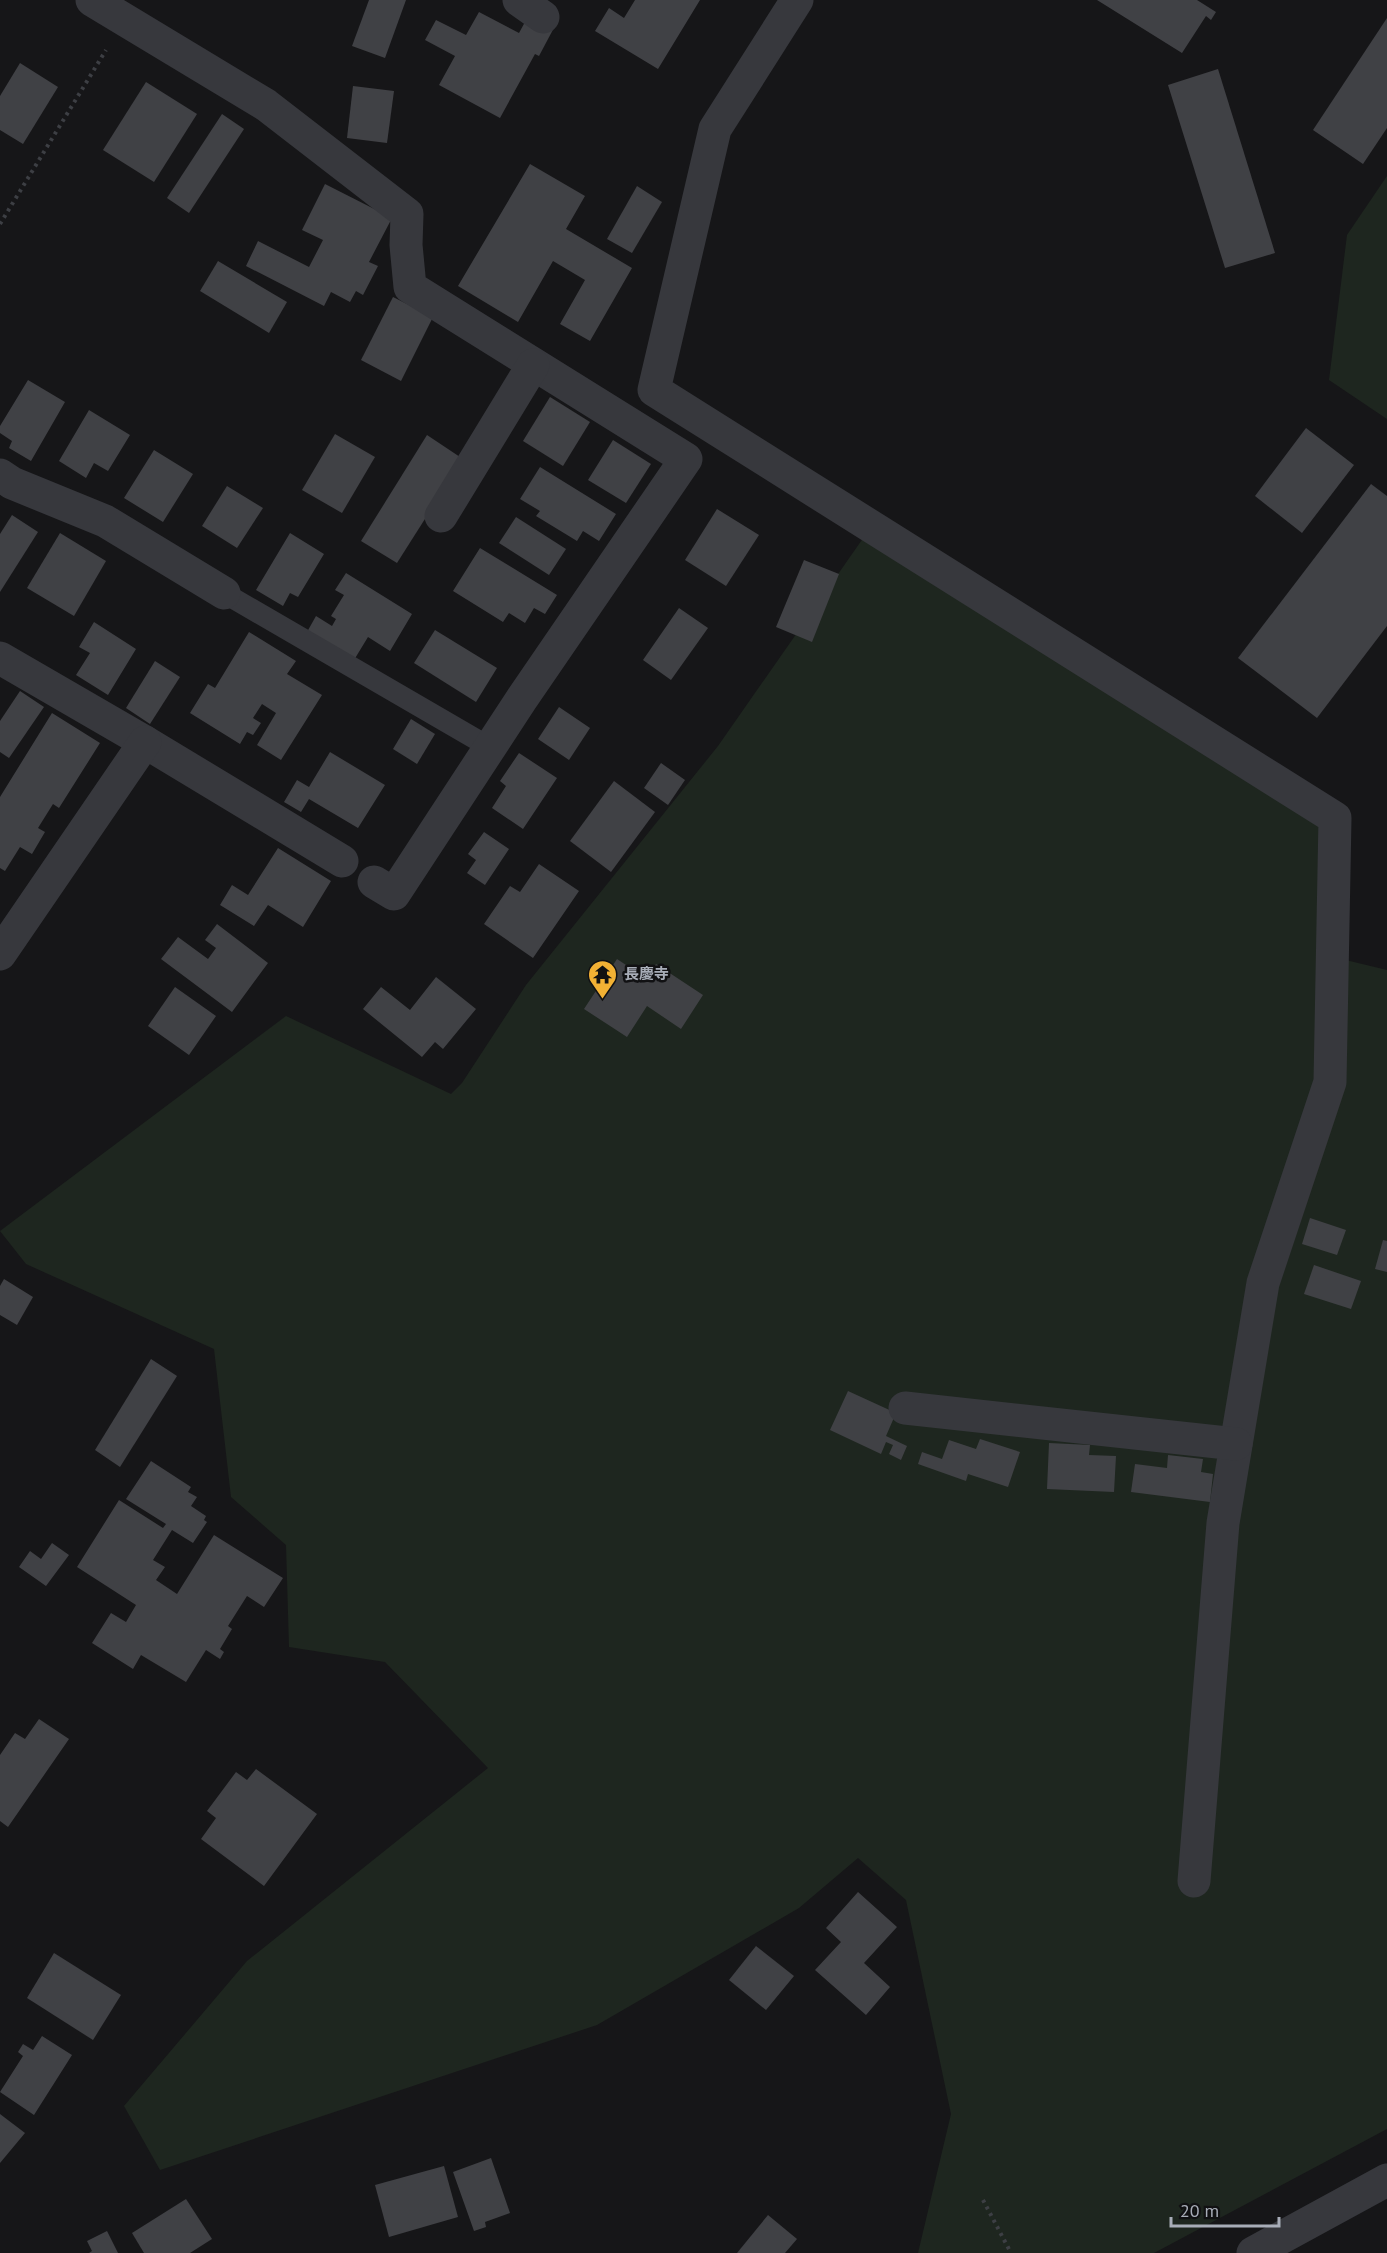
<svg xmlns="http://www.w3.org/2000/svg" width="1387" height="2253" viewBox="0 0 1387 2253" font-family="'PT Sans','Noto Sans JP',sans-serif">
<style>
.green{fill:#1e261f}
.building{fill:#404145}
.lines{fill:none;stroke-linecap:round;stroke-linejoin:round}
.path{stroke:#3d3f44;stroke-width:4;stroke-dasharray:3 4.5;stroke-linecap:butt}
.lane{stroke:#37383d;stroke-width:21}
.street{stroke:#37383d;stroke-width:33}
.labels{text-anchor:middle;stroke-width:5;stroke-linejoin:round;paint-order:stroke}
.poi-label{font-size:15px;font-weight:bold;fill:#a8adb8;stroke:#111113;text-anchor:start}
</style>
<rect width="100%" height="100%" fill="#161618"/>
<!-- green -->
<g class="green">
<path d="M 1387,176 L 1387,419 L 1329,380 L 1347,235 Z"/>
<path d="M 866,534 L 1320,817 L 1325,955 L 1387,970 L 1387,2129 L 1154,2253 L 918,2253 L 951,2114 L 906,1900 L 858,1858 L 799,1908 L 597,2025 L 160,2170 L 124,2106 L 247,1961 L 488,1768 L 385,1662 L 289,1647 L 286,1545 L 231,1497 L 214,1349 L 26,1264 L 0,1231 L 286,1016 L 451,1094 L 462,1083 L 526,985 L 718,746 Z"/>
</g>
<!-- building -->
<g class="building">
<path d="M 369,0 L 406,0 L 385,58 L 352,46 Z"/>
<path d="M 635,0 L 700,0 L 658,69 L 595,31 L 609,8 L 624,18 Z"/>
<path d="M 1097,0 L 1197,0 L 1216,12 L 1211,20 L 1206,16 L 1182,53 Z"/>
<path d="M 531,11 L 556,24 L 539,56 L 535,54 L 500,118 L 439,85 L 455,56 L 425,40 L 436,20 L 466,35 L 479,12 L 519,33 Z"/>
<path d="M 1387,18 L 1387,128 L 1363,164 L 1313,130 Z"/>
<path d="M 20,63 L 58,87 L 23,144 L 0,130 L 0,96 Z"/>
<path d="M 1218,69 L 1275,253 L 1225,268 L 1168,85 Z"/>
<path d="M 146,82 L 197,114 L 154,182 L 103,150 Z"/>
<path d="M 353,86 L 394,91 L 387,143 L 347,138 Z"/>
<path d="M 222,114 L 244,129 L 189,213 L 167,198 Z"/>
<path d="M 530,164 L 585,196 L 566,229 L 632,268 L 590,341 L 560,324 L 585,280 L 553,261 L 518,322 L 458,286 Z"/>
<path d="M 325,184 L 392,218 L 369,262 L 378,266 L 363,295 L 356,291 L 350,302 L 331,292 L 324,306 L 246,266 L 258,241 L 309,267 L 323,240 L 302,230 Z"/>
<path d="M 637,186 L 662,202 L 632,253 L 607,239 Z"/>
<path d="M 218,261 L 287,302 L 269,333 L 200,291 Z"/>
<path d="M 393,297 L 433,317 L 401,381 L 361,360 Z"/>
<path d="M 28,380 L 65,402 L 31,461 L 9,448 L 12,441 L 0,433 L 0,426 Z"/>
<path d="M 550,397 L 590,422 L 563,466 L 523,441 Z"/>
<path d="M 89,410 L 130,435 L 108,471 L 94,463 L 86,478 L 59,461 Z"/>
<path d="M 1306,428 L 1354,465 L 1302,533 L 1255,496 Z"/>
<path d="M 335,434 L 375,457 L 342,513 L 302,490 Z"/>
<path d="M 427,435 L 463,459 L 397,563 L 361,541 Z"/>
<path d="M 613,440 L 651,464 L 626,503 L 588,480 Z"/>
<path d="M 154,450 L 193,474 L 163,522 L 124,498 Z"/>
<path d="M 540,467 L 616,514 L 599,541 L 583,531 L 577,541 L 536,516 L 540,511 L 520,499 Z"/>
<path d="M 1371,484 L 1387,496 L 1387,626 L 1317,718 L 1238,658 Z"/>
<path d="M 227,486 L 263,508 L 237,548 L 202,526 Z"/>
<path d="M 717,509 L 759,535 L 726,586 L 685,560 Z"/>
<path d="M 12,515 L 38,532 L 0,592 L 0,534 Z"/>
<path d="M 516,517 L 566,549 L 549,575 L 499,543 Z"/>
<path d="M 60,533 L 106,561 L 74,616 L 27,588 Z"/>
<path d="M 290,533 L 324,554 L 298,597 L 290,593 L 283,606 L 256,590 Z"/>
<path d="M 480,548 L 557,595 L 545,614 L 534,608 L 525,623 L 509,613 L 503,622 L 453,591 Z"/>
<path d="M 804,560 L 839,574 L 812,642 L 776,627 Z"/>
<path d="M 346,573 L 412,614 L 390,651 L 368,637 L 354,660 L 307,632 L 316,616 L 332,626 L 336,619 L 331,616 L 344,595 L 335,590 Z"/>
<path d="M 679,608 L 708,628 L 671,680 L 643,660 Z"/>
<path d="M 94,622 L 136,649 L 108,695 L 76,675 L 90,653 L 79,647 Z"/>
<path d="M 435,630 L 497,668 L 476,702 L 414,663 Z"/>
<path d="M 249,632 L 296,661 L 287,674 L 322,695 L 281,760 L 257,745 L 276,713 L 262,704 L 253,718 L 261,723 L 253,735 L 247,732 L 240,744 L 190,713 L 208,684 L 215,688 Z"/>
<path d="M 155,661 L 180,677 L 150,724 L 126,708 Z"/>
<path d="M 20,691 L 44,707 L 9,758 L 0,752 L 0,721 Z"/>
<path d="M 559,707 L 590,728 L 569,760 L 538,739 Z"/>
<path d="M 52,713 L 100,743 L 59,808 L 53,804 L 38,828 L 45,832 L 32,854 L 20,847 L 5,871 L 0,868 L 0,797 Z"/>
<path d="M 411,719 L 435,734 L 417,764 L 393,749 Z"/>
<path d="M 330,752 L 385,785 L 358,828 L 309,799 L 301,812 L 284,802 L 297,780 L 309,787 Z"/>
<path d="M 519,753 L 557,778 L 523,829 L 492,808 L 506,786 L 500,781 Z"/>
<path d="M 661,763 L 685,780 L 668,805 L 644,788 Z"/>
<path d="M 614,781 L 655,812 L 611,872 L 570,841 Z"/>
<path d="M 484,832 L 509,849 L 485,885 L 467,873 L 476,860 L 468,854 Z"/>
<path d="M 278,848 L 331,881 L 303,927 L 268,905 L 254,926 L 220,905 L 232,885 L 248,895 Z"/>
<path d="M 539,864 L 579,891 L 533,958 L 484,924 L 510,886 L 520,892 Z"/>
<path d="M 217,924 L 268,963 L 232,1012 L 161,959 L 178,937 L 208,959 L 216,948 L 205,940 Z"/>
<path d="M 617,959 L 647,979 L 656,964 L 703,995 L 681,1029 L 647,1006 L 627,1037 L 584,1009 Z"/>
<path d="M 436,977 L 476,1009 L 443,1049 L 435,1042 L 422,1057 L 363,1009 L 381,987 L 410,1010 Z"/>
<path d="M 175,987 L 216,1016 L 189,1055 L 148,1026 Z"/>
<path d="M 1310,1218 L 1346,1230 L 1337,1255 L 1302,1244 Z"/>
<path d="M 1383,1240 L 1387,1241 L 1387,1272 L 1375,1269 Z"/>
<path d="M 1314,1265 L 1361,1281 L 1351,1309 L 1304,1294 Z"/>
<path d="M 4,1279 L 33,1297 L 17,1325 L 0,1315 L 0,1286 Z"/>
<path d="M 151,1359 L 177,1376 L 120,1467 L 95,1450 Z"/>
<path d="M 848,1391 L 896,1413 L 886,1436 L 907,1446 L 901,1460 L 889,1454 L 893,1445 L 886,1442 L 881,1454 L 830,1430 Z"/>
<path d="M 980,1439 L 1020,1452 L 1008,1487 L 968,1474 L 966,1481 L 918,1464 L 922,1452 L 942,1459 L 949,1440 L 976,1449 Z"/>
<path d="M 1049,1443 L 1090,1445 L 1089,1455 L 1116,1456 L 1114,1492 L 1047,1489 Z"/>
<path d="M 1168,1455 L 1203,1459 L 1201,1472 L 1213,1474 L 1210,1502 L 1131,1492 L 1135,1464 L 1167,1468 Z"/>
<path d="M 151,1461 L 191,1487 L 188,1492 L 197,1497 L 191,1506 L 206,1516 L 204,1520 L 207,1522 L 193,1543 L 172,1530 L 153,1560 L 165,1567 L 156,1580 L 177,1594 L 214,1535 L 283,1578 L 264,1607 L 247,1596 L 228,1626 L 232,1629 L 220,1649 L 224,1652 L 220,1659 L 206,1650 L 186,1682 L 141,1655 L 133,1669 L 92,1643 L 111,1613 L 126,1622 L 136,1605 L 77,1567 L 119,1500 L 163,1528 L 166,1524 L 126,1499 Z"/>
<path d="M 52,1543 L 69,1555 L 46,1586 L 19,1567 L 30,1551 L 41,1559 Z"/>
<path d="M 39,1719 L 69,1739 L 8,1827 L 0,1821 L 0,1755 L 15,1733 L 25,1739 Z"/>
<path d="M 256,1769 L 317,1814 L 264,1886 L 201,1839 L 216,1818 L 207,1811 L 236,1772 L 247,1780 Z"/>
<path d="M 858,1892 L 897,1927 L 864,1963 L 890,1987 L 866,2015 L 815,1970 L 841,1942 L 826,1928 Z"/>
<path d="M 756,1946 L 794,1976 L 766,2010 L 729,1980 Z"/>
<path d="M 54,1953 L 121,1995 L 93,2040 L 27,1998 Z"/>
<path d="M 42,2036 L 72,2055 L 34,2115 L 0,2092 L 23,2056 L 18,2052 L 23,2044 L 33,2050 Z"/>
<path d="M 0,2114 L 25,2133 L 0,2163 Z"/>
<path d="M 491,2158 L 510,2213 L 485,2222 L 486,2227 L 474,2231 L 453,2172 Z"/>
<path d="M 444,2166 L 458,2217 L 389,2237 L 375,2185 Z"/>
<path d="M 186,2199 L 212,2239 L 190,2253 L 144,2253 L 132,2233 Z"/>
<path d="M 768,2215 L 797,2239 L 785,2253 L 737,2253 Z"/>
<path d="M 107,2231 L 118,2253 L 89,2253 L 92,2251 L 87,2241 Z"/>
</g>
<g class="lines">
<!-- path -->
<g class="path">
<path d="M 0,224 L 106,50"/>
<path d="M 983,2200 L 1011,2253"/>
</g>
<!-- lane -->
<path class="lane" d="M 224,593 L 491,748"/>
<!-- street -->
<g class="street">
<path d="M 92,0 L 266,105 L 407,214 L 406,245 L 410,287 L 686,459 L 521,700 L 394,894 L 374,882"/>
<path d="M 519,0 L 543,17"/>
<path d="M 797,0 L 715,129 L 654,390 L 1335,818 L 1330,1082 L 1263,1283 L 1223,1523 L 1194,1881"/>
<path d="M 0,475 L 12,483 L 105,521 L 224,593"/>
<path d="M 441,516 L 533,365"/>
<path d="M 0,658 L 145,742 L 342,861"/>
<path d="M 0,954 L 145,742"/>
<path d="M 905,1408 L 1236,1444"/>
<path d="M 1253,2253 L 1387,2180"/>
</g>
</g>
<!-- icons -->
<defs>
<symbol id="temple-pin" viewBox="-11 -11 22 30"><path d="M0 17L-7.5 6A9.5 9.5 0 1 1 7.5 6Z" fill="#f2b134" stroke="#111113"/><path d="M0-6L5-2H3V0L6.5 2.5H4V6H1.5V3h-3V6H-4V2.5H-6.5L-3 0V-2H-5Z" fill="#111"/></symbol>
</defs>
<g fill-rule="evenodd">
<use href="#temple-pin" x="586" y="958" width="33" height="45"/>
</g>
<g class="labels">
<!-- poi labels -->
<g class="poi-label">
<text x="624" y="979">長慶寺</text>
</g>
</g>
<!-- scale -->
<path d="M1171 2217v9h108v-9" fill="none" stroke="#a8adb8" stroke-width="3"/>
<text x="1180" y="2217" font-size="18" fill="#a8adb8" stroke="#111113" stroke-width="4.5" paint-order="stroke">20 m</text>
</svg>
